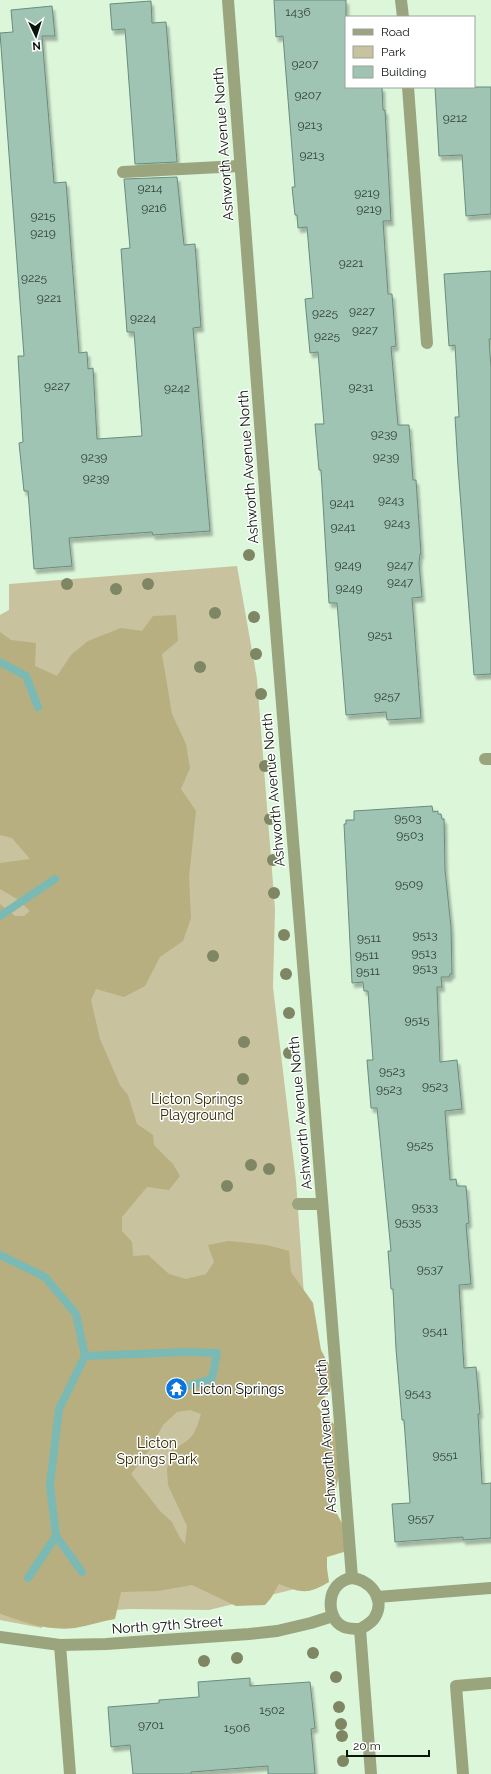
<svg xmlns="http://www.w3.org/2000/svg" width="491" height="1774" viewBox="0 0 491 1774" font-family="Raleway,sans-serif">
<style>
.green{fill:#c8c29e}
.forest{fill:#b7af7f;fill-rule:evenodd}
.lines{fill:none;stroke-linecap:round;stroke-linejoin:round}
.stream{stroke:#7bbab4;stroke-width:8}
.building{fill:#9fc4b3;stroke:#698c7d;filter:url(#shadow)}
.lane{stroke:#9aa57e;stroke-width:12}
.street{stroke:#9aa57e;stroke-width:12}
.tree{fill:#7e8663}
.labels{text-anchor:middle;stroke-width:3;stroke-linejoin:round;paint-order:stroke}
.number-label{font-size:12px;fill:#304035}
.street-label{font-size:14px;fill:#0b140b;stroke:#fff}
.park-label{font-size:14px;fill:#322b02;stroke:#fff}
.poi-label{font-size:14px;fill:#0b140b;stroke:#fff;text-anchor:start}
</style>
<defs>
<filter id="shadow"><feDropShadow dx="2.5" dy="4.5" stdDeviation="1" flood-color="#0004"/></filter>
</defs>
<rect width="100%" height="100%" fill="#dcf6da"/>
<!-- green -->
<path class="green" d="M 237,566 L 257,679 L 275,909 L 273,987 L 296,1181 L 324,1582 L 209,1610 L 130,1609 L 43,1615 L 42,1628 L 0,1620 L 0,615 L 9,610 L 9,584 Z"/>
<!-- forest -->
<path class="forest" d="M 176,615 L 178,641 L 162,654 L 172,714 L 186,744 L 190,768 L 181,789 L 196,811 L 189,877 L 191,918 L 183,941 L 160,957 L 145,986 L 124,997 L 96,989 L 91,1000 L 100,1039 L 120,1085 L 128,1095 L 137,1124 L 153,1135 L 154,1145 L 173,1164 L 180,1176 L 169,1190 L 147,1187 L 122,1217 L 122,1231 L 132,1242 L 133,1256 L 148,1255 L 169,1274 L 186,1279 L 206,1274 L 214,1262 L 208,1245 L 229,1241 L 267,1245 L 289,1251 L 291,1272 L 313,1303 L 321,1350 L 333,1372 L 330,1391 L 317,1406 L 334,1424 L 340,1449 L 340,1472 L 335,1492 L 334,1508 L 346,1531 L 344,1552 L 327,1557 L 327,1568 L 329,1582 C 307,1595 302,1593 279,1584 L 271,1598 L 265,1605 L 236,1606 L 192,1585 L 158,1591 L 121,1592 L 115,1619 C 102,1621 88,1626 75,1628 C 49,1631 25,1623 1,1614 L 0,1613 L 0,904 L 15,916 L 24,916 L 30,911 L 17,899 L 0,889 L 0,863 L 30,859 L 12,838 L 0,835 L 0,632 L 11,640 L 36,643 L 35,666 L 57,676 L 71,655 L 88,641 L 121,628 L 142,631 L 153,616 ZM 190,1410 L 201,1414 C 194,1438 192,1439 170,1451 L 167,1470 L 168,1485 L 187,1526 L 185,1544 L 180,1538 L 172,1522 L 160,1511 L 131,1474 L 148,1452 L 163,1425 L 177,1412 Z"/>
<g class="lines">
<!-- stream -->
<g class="stream">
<path d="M 0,662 L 26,676 L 38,707"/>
<path d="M 0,916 L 55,879"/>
<path d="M 0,1255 L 45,1277 L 76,1314 L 85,1356 L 187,1352 L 217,1353 L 212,1379 L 176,1389"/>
<path d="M 82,1572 L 56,1536 L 50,1485 L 59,1409 L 85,1356"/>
<path d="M 28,1578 L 56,1536"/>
</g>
</g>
<!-- building -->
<g class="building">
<path d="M 274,0 L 346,0 L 346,87 L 382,87 L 383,110 L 385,110 L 391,221 L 383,221 L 388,294 L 392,294 L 396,346 L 391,347 L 398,425 L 409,425 L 413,480 L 416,480 L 421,554 L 420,554 L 419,563 L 422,597 L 412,598 L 421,718 L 387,720 L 386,712 L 346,715 L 337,603 L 329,603 L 321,470 L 319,470 L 315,424 L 324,424 L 318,352 L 310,353 L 305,299 L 313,298 L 307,227 L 298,228 L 297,215 L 295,215 L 292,187 L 295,187 L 283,36 L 276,37 Z"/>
<path d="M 151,1 L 152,23 L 166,22 L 177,162 L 135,164 L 125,29 L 112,30 L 110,4 Z"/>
<path d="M 52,6 L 55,36 L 42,36 L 54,183 L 66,182 L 79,353 L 87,352 L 88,369 L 93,368 L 97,439 L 142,436 L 134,332 L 127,332 L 121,249 L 130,248 L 124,179 L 177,177 L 184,245 L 195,244 L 201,327 L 193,328 L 210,531 L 153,535 L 152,532 L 69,538 L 72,566 L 34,569 L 28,491 L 24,491 L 19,443 L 23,442 L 18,356 L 24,356 L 0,33 L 13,32 L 11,10 Z"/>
<path d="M 435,87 L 491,87 L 491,214 L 466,216 L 462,155 L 439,156 Z"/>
<path d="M 491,271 L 491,339 L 489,339 L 491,368 L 491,674 L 474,675 L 458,467 L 455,417 L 459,417 L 455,345 L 449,346 L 444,274 Z"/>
<path d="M 432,806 L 433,812 L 438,811 L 438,814 L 441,814 L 442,819 L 444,819 L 445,870 L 451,927 L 452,974 L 450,974 L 449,977 L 441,977 L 442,987 L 437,987 L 440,1062 L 457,1060 L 462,1109 L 445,1111 L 450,1180 L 456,1179 L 457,1186 L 466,1186 L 469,1223 L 466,1224 L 471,1284 L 459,1285 L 464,1368 L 476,1367 L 480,1414 L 478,1414 L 482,1484 L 491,1483 L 491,1538 L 463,1540 L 463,1537 L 395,1542 L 392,1504 L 410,1503 L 404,1420 L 402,1420 L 396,1349 L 393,1289 L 391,1289 L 388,1251 L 391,1251 L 377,1108 L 371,1108 L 367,1060 L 373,1060 L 368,991 L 364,991 L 363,982 L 352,983 L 344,824 L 346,824 L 346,820 L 354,820 L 354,811 Z"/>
<path d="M 250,1678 L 250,1686 L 310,1682 L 315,1728 L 311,1729 L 315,1774 L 268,1774 L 268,1766 L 191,1772 L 191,1774 L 133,1774 L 130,1745 L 111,1747 L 108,1707 L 159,1703 L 159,1700 L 199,1697 L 198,1682 Z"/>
</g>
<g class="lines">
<!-- lane -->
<g class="lane">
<path d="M 401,0 L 403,17"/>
<path d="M 408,87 L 427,343"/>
<path d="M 123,172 L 240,166"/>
<path d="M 298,1204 L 322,1204"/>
<path d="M 463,1774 L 456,1686 L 491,1683"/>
</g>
<!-- street -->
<g class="street">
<path d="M 228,0 L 269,543 L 340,1423 L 352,1578"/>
<path d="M 485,759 L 491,759"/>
<path d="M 352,1578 C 370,1580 386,1599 375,1617 C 372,1623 365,1626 360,1629 C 355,1629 349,1629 344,1627 C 325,1619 325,1582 352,1578 Z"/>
<path d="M 377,1597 L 491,1588"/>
<path d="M 360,1629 L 371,1774"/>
<path d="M 0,1637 L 60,1645 L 106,1644 L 249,1634 L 277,1631 L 311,1623 L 333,1616"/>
<path d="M 60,1645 L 70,1774"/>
</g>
</g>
<!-- trees -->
<g class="tree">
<circle cx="249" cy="555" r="6"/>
<circle cx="67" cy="584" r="6"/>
<circle cx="148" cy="584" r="6"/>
<circle cx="116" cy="589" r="6"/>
<circle cx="215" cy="613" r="6"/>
<circle cx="254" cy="617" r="6"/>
<circle cx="256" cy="654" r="6"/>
<circle cx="200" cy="667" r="6"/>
<circle cx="261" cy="694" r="6"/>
<circle cx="265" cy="766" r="6"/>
<circle cx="270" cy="819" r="6"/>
<circle cx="273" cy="860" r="6"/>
<circle cx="274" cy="893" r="6"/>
<circle cx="284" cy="935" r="6"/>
<circle cx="213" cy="956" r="6"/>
<circle cx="286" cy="974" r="6"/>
<circle cx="289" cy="1013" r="6"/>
<circle cx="244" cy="1042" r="6"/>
<circle cx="289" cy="1053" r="6"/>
<circle cx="243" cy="1079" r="6"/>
<circle cx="251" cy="1165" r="6"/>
<circle cx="269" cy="1169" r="6"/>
<circle cx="227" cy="1186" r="6"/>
<circle cx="313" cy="1653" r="6"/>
<circle cx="237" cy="1658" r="6"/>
<circle cx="204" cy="1661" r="6"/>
<circle cx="336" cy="1677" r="6"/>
<circle cx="339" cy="1707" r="6"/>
<circle cx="341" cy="1724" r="6"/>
<circle cx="342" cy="1736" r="6"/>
<circle cx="343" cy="1761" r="6"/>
</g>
<!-- icons -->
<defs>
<symbol id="temple-disc" viewBox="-11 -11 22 22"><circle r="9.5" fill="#0a74dc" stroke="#fff"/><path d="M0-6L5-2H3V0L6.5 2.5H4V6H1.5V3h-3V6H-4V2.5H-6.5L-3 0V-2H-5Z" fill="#fff"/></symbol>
</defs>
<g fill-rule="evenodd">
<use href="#temple-disc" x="164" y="1376" width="25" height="25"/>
</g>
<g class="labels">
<!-- number labels -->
<g class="number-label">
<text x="298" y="16">1436</text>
<text x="305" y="68">9207</text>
<text x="308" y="99">9207</text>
<text x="455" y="122">9212</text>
<text x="310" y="129">9213</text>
<text x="312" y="159">9213</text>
<text x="150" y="192">9214</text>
<text x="367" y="197">9219</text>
<text x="154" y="212">9216</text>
<text x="369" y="213">9219</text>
<text x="43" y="220">9215</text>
<text x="43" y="237">9219</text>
<text x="351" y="267">9221</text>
<text x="34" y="282">9225</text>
<text x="49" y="302">9221</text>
<text x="362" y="315">9227</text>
<text x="325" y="317">9225</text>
<text x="143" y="322">9224</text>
<text x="365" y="334">9227</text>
<text x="327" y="340">9225</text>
<text x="57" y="390">9227</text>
<text x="361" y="391">9231</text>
<text x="177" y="392">9242</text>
<text x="384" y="438">9239</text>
<text x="94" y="461">9239</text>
<text x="386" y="461">9239</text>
<text x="96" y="482">9239</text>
<text x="391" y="504">9243</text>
<text x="342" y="507">9241</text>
<text x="397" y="527">9243</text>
<text x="343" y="531">9241</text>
<text x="348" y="569">9249</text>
<text x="400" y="569">9247</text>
<text x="400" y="586">9247</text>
<text x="349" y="592">9249</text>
<text x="380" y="639">9251</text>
<text x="387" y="700">9257</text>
<text x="408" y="822">9503</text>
<text x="410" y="839">9503</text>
<text x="409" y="888">9509</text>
<text x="425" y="939">9513</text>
<text x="369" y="942">9511</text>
<text x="424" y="957">9513</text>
<text x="367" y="959">9511</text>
<text x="425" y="972">9513</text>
<text x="368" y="975">9511</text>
<text x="417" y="1024">9515</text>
<text x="392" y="1075">9523</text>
<text x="435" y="1090">9523</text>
<text x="389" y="1093">9523</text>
<text x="420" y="1149">9525</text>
<text x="425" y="1211">9533</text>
<text x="408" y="1226">9535</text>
<text x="430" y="1273">9537</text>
<text x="435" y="1335">9541</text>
<text x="418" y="1397">9543</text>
<text x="445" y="1459">9551</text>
<text x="421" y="1522">9557</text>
<text x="272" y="1714">1502</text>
<text x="151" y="1729">9701</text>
<text x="237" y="1732">1506</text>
</g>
<!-- street labels -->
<g class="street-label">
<text transform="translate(223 144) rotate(-94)" y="5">Ashworth Avenue North</text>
<text transform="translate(248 467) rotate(-94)" y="5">Ashworth Avenue North</text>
<text transform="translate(273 790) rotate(-95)" y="5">Ashworth Avenue North</text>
<text transform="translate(300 1113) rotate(-95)" y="5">Ashworth Avenue North</text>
<text transform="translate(326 1436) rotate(-94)" y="5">Ashworth Avenue North</text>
<text transform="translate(167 1625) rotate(-4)" y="5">North 97th Street</text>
</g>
<!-- park labels -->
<g class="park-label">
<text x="197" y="1104">Licton Springs<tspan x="197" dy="16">Playground</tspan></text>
<text x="157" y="1448">Licton<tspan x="157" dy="16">Springs Park</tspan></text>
</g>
<!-- poi labels -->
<g class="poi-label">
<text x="192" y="1394">Licton Springs</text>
</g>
</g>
<!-- legend -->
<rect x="345" y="16" width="130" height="72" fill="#ffffff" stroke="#9da19d"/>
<rect x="353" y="29" width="20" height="6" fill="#9aa57e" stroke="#9da19d"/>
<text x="381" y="36" font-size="12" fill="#0b140b">Road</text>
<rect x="353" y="46" width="20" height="12" fill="#c8c29e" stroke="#9da19d"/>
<text x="381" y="56" font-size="12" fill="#0b140b">Park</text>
<rect x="353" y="66" width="20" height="12" fill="#9fc4b3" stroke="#9da19d"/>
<text x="381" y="76" font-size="12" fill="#0b140b">Building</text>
<!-- north arrow -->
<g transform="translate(36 36) rotate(176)" stroke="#ffffff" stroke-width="3" paint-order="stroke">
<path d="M0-3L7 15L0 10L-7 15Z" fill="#0b140b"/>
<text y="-6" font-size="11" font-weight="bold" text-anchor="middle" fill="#0b140b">N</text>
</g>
<!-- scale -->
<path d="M347 1750v6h82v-6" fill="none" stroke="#0b140b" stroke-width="2"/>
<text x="353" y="1750" font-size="12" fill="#0b140b" stroke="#ffffff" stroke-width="3" paint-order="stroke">20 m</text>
</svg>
